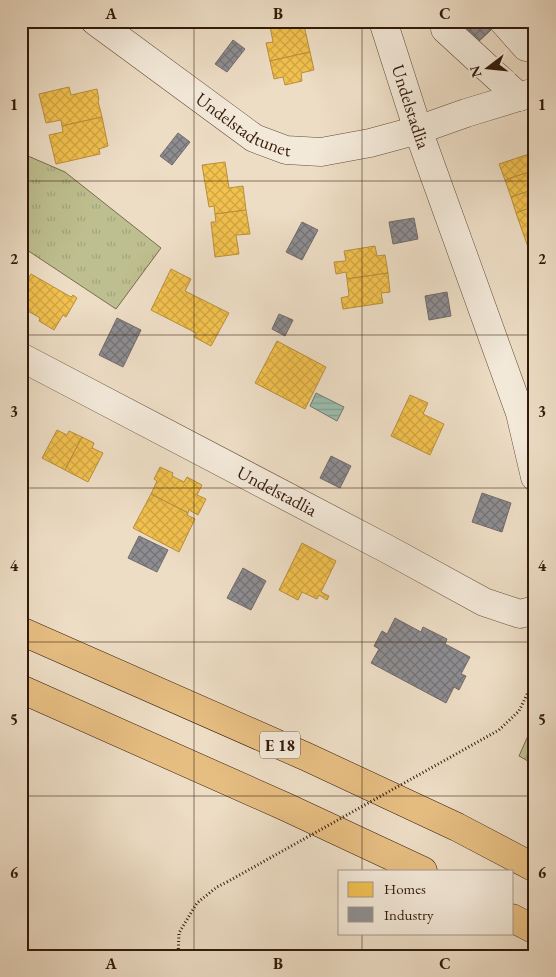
<svg xmlns="http://www.w3.org/2000/svg" width="556" height="977" viewBox="0 0 556 977" font-family="'EB Garamond',serif">
<style>
.grass{fill:url(#grass-tufts);stroke:#786c4d}
.forest{fill:url(#forest-firs);stroke:#786c4d}
.water{fill:url(#water-rules);stroke:#717b6c}
.homes{fill:url(#homes-cross-hatch);stroke:#b98f3a}
.industry{fill:url(#industry-cross-hatch);stroke:#726a69}
.lines{fill:none;stroke-linecap:round;stroke-linejoin:round}
.minor-casing{stroke:#624a39;stroke-width:29}
.highway-casing{stroke:#33190a;stroke-width:29}
.path{stroke:#33190a;stroke-width:3;stroke-dasharray:1 2.5;stroke-linecap:butt}
.minor{stroke:#f3e9d9;stroke-width:28}
.highway{stroke:#e6be82;stroke-width:28}
.path-bridge{stroke:#33190a;stroke-width:3;stroke-dasharray:1 2.5;stroke-linecap:butt}
.grid{fill:none;stroke:#33190a;stroke-width:1;stroke-opacity:0.55}
.labels{text-anchor:middle;stroke-width:5;stroke-linejoin:round;paint-order:stroke}
.shield{fill:#f3e9d9;stroke:#6d5748;stroke-width:1}
.shield-label{font-size:16px;font-weight:bold;fill:#33190a}
.street-label{font-size:18px;fill:#33190a;stroke:#f3e9d9}
.neatline{fill:none;stroke:#33190a;stroke-width:2}
.grid-label{font-size:16px;text-anchor:middle;font-weight:bold;fill:#33190a}
</style>
<defs>
<pattern id="grass-tufts" width="24" height="20" patternUnits="userSpaceOnUse" patternTransform="scale(1.25)"><rect width="24" height="20" fill="#bebf90"/><path d="M3 7l-1-3M5 7V3M7 7l1-3M15 17l-1-3M17 17v-4M19 17l1-3" fill="none" stroke="#a4a47b"/></pattern>
<pattern id="forest-firs" width="22" height="20" patternUnits="userSpaceOnUse" patternTransform="scale(1.25)"><rect width="22" height="20" fill="#bebf90"/><path d="M5 1l3.5 6h-7zM16 11l3.5 6h-7z" fill="#a4a47b"/></pattern>
<pattern id="water-rules" width="6" height="5" patternUnits="userSpaceOnUse" patternTransform="scale(1.25)"><rect width="6" height="5" fill="#9abdae"/><path d="M0 2.5h6" fill="none" stroke="#85a294"/></pattern>
<pattern id="homes-cross-hatch" width="8" height="8" patternUnits="userSpaceOnUse" patternTransform="scale(1.25)"><rect width="8" height="8" fill="#f2c14e"/><path d="M0 0l8 8M0 8l8-8" fill="none" stroke="#d0a543"/></pattern>
<pattern id="industry-cross-hatch" width="8" height="8" patternUnits="userSpaceOnUse" patternTransform="scale(1.25)"><rect width="8" height="8" fill="#8d8d92"/><path d="M0 0l8 8M0 8l8-8" fill="none" stroke="#747275"/></pattern>
</defs>
<rect width="100%" height="100%" fill="#edddc5"/>
<filter id="stains"><feTurbulence type="fractalNoise" baseFrequency=".004" numOctaves="4"/><feColorMatrix values="0 0 0 0 .2 0 0 0 0 .09 0 0 0 0 .02 0 0 0 .5 -.17"/></filter>
<radialGradient id="worn" r=".72"><stop offset=".6" stop-color="#630" stop-opacity="0"/><stop offset="1" stop-color="#630" stop-opacity=".3"/></radialGradient>
<!-- grass -->
<path class="grass" d="M 21,153 L 65,172 L 161,248 L 116,309 L 21,246 Z"/>
<!-- forest -->
<path class="forest" d="M 535,720 L 535,765 L 519,756 Z"/>
<!-- water -->
<path class="water" d="M 316,393 L 344,407 L 337,421 L 310,406 Z"/>
<!-- homes -->
<g class="homes">
<path d="M 292,21 L 303,21 L 310,52 L 270,61 L 266,43 L 273,42 L 270,26 Z"/>
<path d="M 310,52 L 314,70 L 301,73 L 302,81 L 285,85 L 283,77 L 274,79 L 270,61 Z"/>
<path d="M 69,87 L 71,95 L 97,89 L 99,100 L 98,101 L 102,117 L 62,126 L 61,120 L 46,123 L 39,94 Z"/>
<path d="M 102,117 L 108,146 L 99,149 L 100,154 L 56,164 L 49,135 L 63,132 L 62,126 Z"/>
<path d="M 535,152 L 535,170 L 505,180 L 499,164 Z"/>
<path d="M 225,162 L 229,188 L 243,186 L 246,210 L 215,214 L 214,206 L 209,207 L 202,165 Z"/>
<path d="M 535,170 L 535,189 L 511,197 L 505,180 Z"/>
<path d="M 535,189 L 535,206 L 516,213 L 511,197 Z"/>
<path d="M 535,206 L 535,250 L 532,251 L 530,247 L 528,247 L 516,213 Z"/>
<path d="M 246,210 L 250,234 L 236,235 L 239,254 L 215,257 L 211,222 L 216,222 L 215,214 Z"/>
<path d="M 375,246 L 377,256 L 385,255 L 388,273 L 347,279 L 346,272 L 336,274 L 334,262 L 346,261 L 344,251 Z"/>
<path d="M 171,269 L 191,279 L 185,291 L 229,313 L 211,346 L 194,337 L 196,333 L 151,310 Z"/>
<path d="M 388,273 L 390,292 L 381,293 L 383,303 L 343,309 L 341,298 L 349,296 L 347,279 Z"/>
<path d="M 31,274 L 71,297 L 73,295 L 77,298 L 66,317 L 63,315 L 54,330 L 39,321 L 40,318 L 21,307 L 21,291 Z"/>
<path d="M 277,341 L 326,367 L 305,409 L 255,383 Z"/>
<path d="M 410,395 L 428,403 L 423,414 L 444,424 L 430,455 L 391,436 Z"/>
<path d="M 57,430 L 67,435 L 69,431 L 82,437 L 65,470 L 42,458 Z"/>
<path d="M 82,437 L 94,443 L 92,448 L 103,453 L 88,482 L 65,470 Z"/>
<path d="M 160,467 L 173,473 L 172,476 L 184,482 L 187,477 L 202,485 L 197,495 L 206,499 L 198,515 L 189,510 L 188,513 L 151,494 L 157,481 L 154,479 Z"/>
<path d="M 151,494 L 188,513 L 187,515 L 195,519 L 179,552 L 133,528 Z"/>
<path d="M 302,543 L 336,561 L 321,592 L 329,596 L 327,600 L 319,595 L 317,599 L 302,592 L 298,600 L 279,590 Z"/>
</g>
<!-- industry -->
<g class="industry">
<path d="M 452,21 L 484,21 L 492,29 L 475,45 Z"/>
<path d="M 519,21 L 535,21 L 535,38 Z"/>
<path d="M 233,40 L 245,49 L 227,72 L 215,64 Z"/>
<path d="M 178,133 L 190,142 L 172,165 L 160,156 Z"/>
<path d="M 414,218 L 418,239 L 393,244 L 389,222 Z"/>
<path d="M 302,222 L 318,230 L 302,260 L 286,252 Z"/>
<path d="M 447,292 L 451,316 L 429,320 L 425,296 Z"/>
<path d="M 279,314 L 293,320 L 285,336 L 272,329 Z"/>
<path d="M 117,318 L 141,330 L 123,367 L 99,355 Z"/>
<path d="M 331,456 L 351,466 L 340,488 L 320,478 Z"/>
<path d="M 482,493 L 511,503 L 502,532 L 472,522 Z"/>
<path d="M 139,536 L 168,550 L 157,572 L 128,558 Z"/>
<path d="M 243,568 L 266,581 L 251,610 L 227,598 Z"/>
<path d="M 395,618 L 421,632 L 423,627 L 447,639 L 445,644 L 470,657 L 461,674 L 466,676 L 459,690 L 454,687 L 446,703 L 371,663 L 379,649 L 374,646 L 382,631 L 387,634 Z"/>
</g>
<g class="lines">
<defs>
<g id="minor">
<path id="s1" d="M 95,21 L 254,138 L 286,150 L 321,152 L 370,143 L 418,130 L 466,113 L 535,92"/>
<path id="s2" d="M 383,21 L 418,130 L 520,413 L 535,477"/>
<path d="M 503,21 L 526,47"/>
<path d="M 445,29 L 519,97"/>
<path id="s3" d="M 21,357 L 389,550 L 484,602 L 520,614 L 535,610"/>
</g>
<g id="highway">
<path d="M 21,631 L 307,757 L 457,827 L 535,868"/>
<path d="M 21,689 L 286,807 L 423,871"/>
<path d="M 512,918 L 535,930"/>
</g>
</defs>
<!-- minor casing -->
<use href="#minor" class="minor-casing"/>
<!-- highway casing -->
<use href="#highway" class="highway-casing"/>
<!-- path -->
<g class="path">
<path d="M 499,730 L 519,711 L 535,678"/>
<path d="M 178,956 L 179,933 L 197,903 L 217,887 L 227,882"/>
</g>
<!-- minor -->
<use href="#minor" class="minor"/>
<!-- highway -->
<use href="#highway" class="highway"/>
<!-- path-bridge -->
<path class="path-bridge" d="M 227,882 L 499,730"/>
</g>
<!-- grid -->
<path class="grid" d="M 194,21 L 194,956M 362,21 L 362,871M 21,181 L 535,181M 21,335 L 535,335M 21,488 L 535,488M 21,642 L 535,642M 21,796 L 535,796M 362,933 L 362,956"/>
<g class="labels">
<!-- shield labels -->
<rect class="shield" x="260" y="731.5" width="40" height="27" rx="4"/>
<g class="shield-label">
<text x="280" y="751">E 18</text>
</g>
<!-- street labels -->
<g class="street-label">
<text dy="6" stroke="none"><textPath href="#s2" startOffset="90">Undelstadlia</textPath></text>
<text dy="6" stroke="none"><textPath href="#s1" startOffset="182">Undelstadtunet</textPath></text>
<text dy="6" stroke="none"><textPath href="#s3" startOffset="289">Undelstadlia</textPath></text>
</g>
</g>
<!-- margin -->
<rect width="556" height="977" fill="none" stroke="#edddc5" stroke-width="55"/>
<!-- legend -->
<rect x="338" y="870" width="175" height="65" fill="#f3e9d9" stroke="#a69686"/>
<rect x="348" y="882" width="25" height="15" fill="#f2c14e" stroke="#a69686"/>
<text x="384" y="894" font-size="15" fill="#33190a">Homes</text>
<rect x="348" y="907" width="25" height="15" fill="#8d8d92" stroke="#a69686"/>
<text x="384" y="920" font-size="15" fill="#33190a">Industry</text>
<!-- north arrow -->
<g transform="translate(488 68) rotate(254)" stroke="#f3e9d9" stroke-width="4" paint-order="stroke">
<path d="M0-4L9 19L0 12L-9 19Z" fill="#33190a"/>
<text y="-8" font-size="14" font-weight="bold" text-anchor="middle" fill="#33190a">N</text>
</g>
<rect x="28" y="28" width="500" height="922" class="neatline"/>
<g class="grid-label">
<text x="111" y="19">A</text>
<text x="278" y="19">B</text>
<text x="445" y="19">C</text>
<text x="14" y="110">1</text>
<text x="542" y="110">1</text>
<text x="14" y="264">2</text>
<text x="542" y="264">2</text>
<text x="14" y="417">3</text>
<text x="542" y="417">3</text>
<text x="14" y="571">4</text>
<text x="542" y="571">4</text>
<text x="14" y="725">5</text>
<text x="542" y="725">5</text>
<text x="14" y="878">6</text>
<text x="542" y="878">6</text>
<text x="111" y="969">A</text>
<text x="278" y="969">B</text>
<text x="445" y="969">C</text>
</g>
<rect width="100%" height="100%" filter="url(#stains)"/>
<rect width="100%" height="100%" fill="url(#worn)"/>
</svg>
